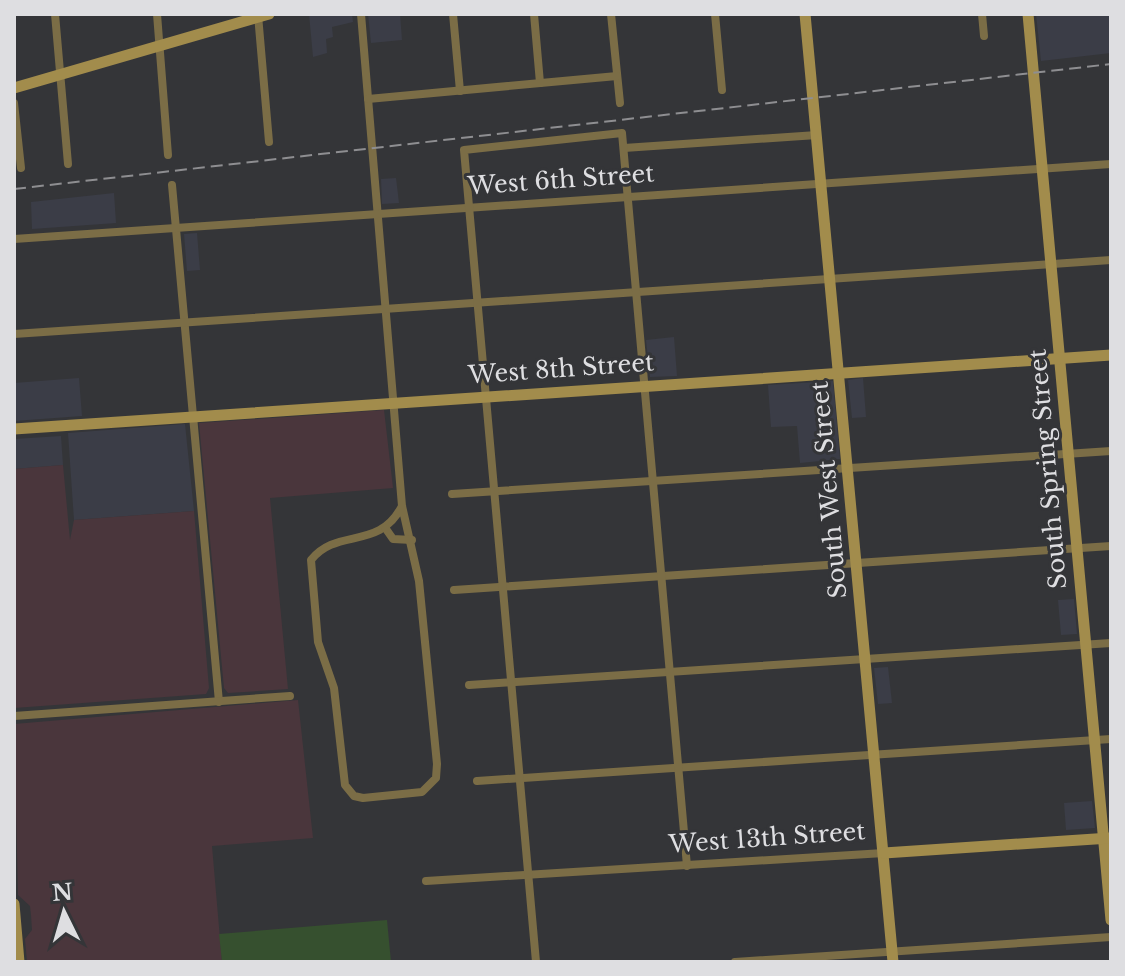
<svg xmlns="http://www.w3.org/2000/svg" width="1125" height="976" viewBox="0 0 1125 976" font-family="'Libre Baskerville',serif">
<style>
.built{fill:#3b3d47}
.industrial{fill:#4a363c}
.green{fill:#36502f}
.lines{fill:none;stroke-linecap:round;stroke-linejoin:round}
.street{stroke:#7b6d46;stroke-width:8}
.secondary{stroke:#a28c4c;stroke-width:11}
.rail{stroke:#8e8e91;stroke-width:2;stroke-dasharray:12 6;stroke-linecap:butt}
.labels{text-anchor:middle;stroke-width:6;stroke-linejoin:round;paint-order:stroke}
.street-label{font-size:24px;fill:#dedee1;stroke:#343538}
</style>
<rect width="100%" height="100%" fill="#343538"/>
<!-- built -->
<g class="built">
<path d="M 309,14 L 352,14 L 353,22 L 332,27 L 333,37 L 326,39 L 327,53 L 313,57 Z"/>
<path d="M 368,14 L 400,14 L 402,40 L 371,43 Z"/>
<path d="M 1036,14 L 1111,14 L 1111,53 L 1041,61 Z"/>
<path d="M 396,178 L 399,203 L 382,204 L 381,179 Z"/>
<path d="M 114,193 L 116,223 L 32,229 L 31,202 Z"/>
<path d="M 197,233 L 200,270 L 187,271 L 184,234 Z"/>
<path d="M 674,337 L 677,376 L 650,377 L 646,340 Z"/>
<path d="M 79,378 L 82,416 L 14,421 L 14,383 Z"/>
<path d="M 863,378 L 866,417 L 852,418 L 848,380 Z"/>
<path d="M 833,381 L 840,459 L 800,463 L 797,426 L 771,427 L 768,385 Z"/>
<path d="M 185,424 L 194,511 L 74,520 L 68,433 Z"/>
<path d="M 61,436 L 63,465 L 14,469 L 14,439 Z"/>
<path d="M 1074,599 L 1077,634 L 1061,635 L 1058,600 Z"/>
<path d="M 888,667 L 892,703 L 878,704 L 874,668 Z"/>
<path d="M 1092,801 L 1095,828 L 1066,830 L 1064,803 Z"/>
</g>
<!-- industrial -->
<g class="industrial">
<path d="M 384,410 L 393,488 L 270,498 L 288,689 L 228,693 L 224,688 L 199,423 Z"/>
<path d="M 63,465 L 70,540 L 74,520 L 194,511 L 209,688 L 206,694 L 14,708 L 14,469 Z"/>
<path d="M 298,700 L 313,838 L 212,846 L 222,962 L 27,962 L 25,939 L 32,930 L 31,915 L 30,906 L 18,895 L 14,724 Z"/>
</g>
<!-- green -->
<path class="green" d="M 387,920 L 391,962 L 222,962 L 219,934 Z"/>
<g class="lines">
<!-- street -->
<g class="street">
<path d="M 55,14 L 68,164"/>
<path d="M 157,14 L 168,155"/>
<path d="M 361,14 L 402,506 L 419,581 L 437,764 L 436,778 L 422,792 L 363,798 L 354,796 L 345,785 L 334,688 L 318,642 L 311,560 C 337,527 379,551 402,506"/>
<path d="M 453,14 L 460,91"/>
<path d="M 534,14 L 540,83"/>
<path d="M 611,14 L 620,103"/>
<path d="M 715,14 L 722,90"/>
<path d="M 982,14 L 984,36"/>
<path d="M 258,15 L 269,142"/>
<path d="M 368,99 L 617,76"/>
<path d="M 14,103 L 21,168"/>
<path d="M 624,148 L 817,135"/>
<path d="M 172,185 L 219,702"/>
<path d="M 14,239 L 1111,164"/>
<path d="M 14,334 L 1111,260"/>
<path d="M 452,494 L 1111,451"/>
<path d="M 386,529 L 393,539 L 412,540"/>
<path d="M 454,590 L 1111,546"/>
<path d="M 469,685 L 1111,643"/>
<path d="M 14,716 L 290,696"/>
<path d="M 477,781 L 1111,739"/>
<path d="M 426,881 L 884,853"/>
<path d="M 536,962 L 464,150 L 622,133 L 687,866"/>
<path d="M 735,962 L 1111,937"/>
</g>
<!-- secondary -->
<g class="secondary">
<path d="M 805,14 L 893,962"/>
<path d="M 1028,14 L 1111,920"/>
<path d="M 14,88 L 269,14"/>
<path d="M 14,429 L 1111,355"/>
<path d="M 884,853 L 1110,838"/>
<path d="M 14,904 L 19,962"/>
</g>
<!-- rail -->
<path class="rail" d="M 14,189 L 1111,64"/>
</g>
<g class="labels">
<!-- street labels -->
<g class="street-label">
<text transform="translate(561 180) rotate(-4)" y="8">West 6th Street</text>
<text transform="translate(561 369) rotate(-4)" y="8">West 8th Street</text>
<text transform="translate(1048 469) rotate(-95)" y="8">South Spring Street</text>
<text transform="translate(829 490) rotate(-95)" y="8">South West Street</text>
<text transform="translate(767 838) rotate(-4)" y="8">West 13th Street</text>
</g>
</g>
<!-- border -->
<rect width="1125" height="976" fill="none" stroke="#dedee1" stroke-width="32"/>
<!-- north arrow -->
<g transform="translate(64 912) rotate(355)" stroke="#343538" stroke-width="6" paint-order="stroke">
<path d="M0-6L14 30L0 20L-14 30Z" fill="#dedee1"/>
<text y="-12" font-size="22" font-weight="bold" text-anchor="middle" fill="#dedee1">N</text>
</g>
</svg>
